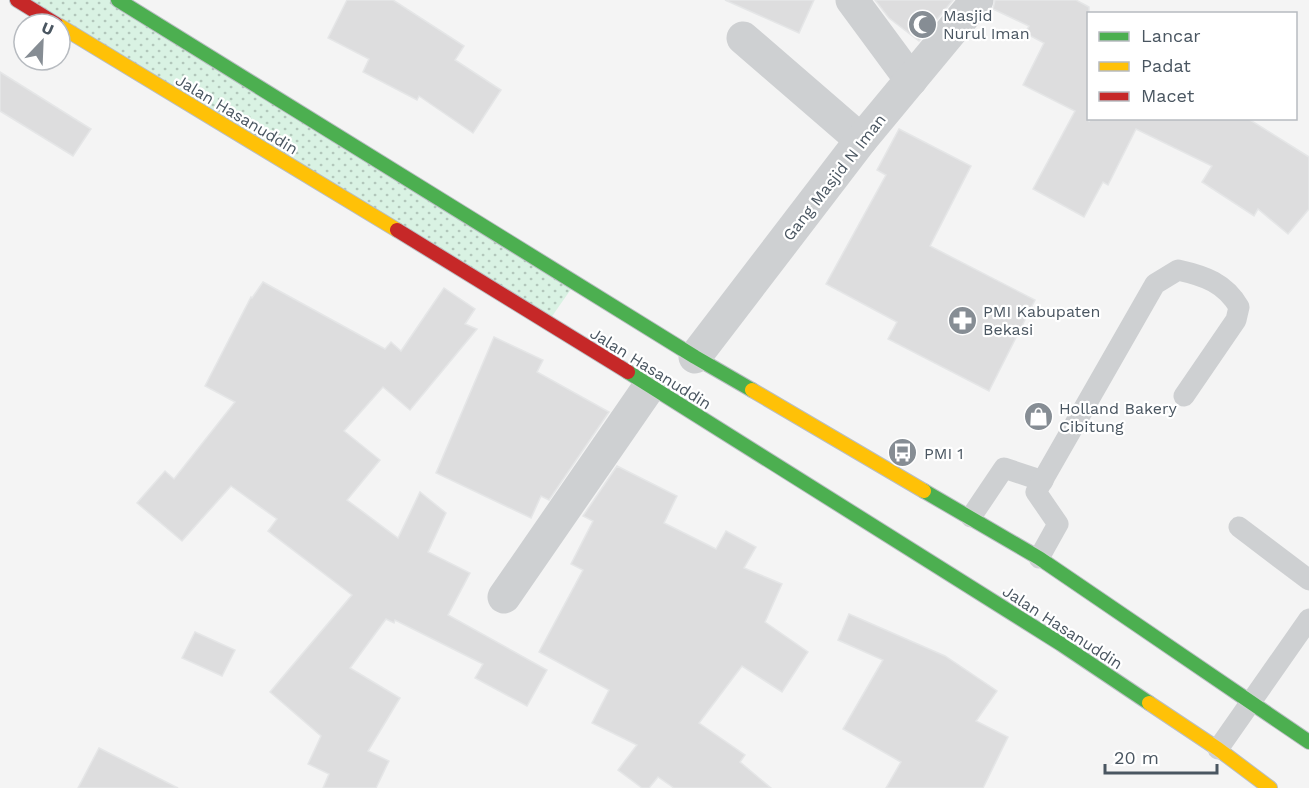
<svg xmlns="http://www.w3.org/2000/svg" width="1309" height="788" viewBox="0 0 1309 788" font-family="'Work Sans',sans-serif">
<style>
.grass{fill:url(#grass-dots)}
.building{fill:#ddddde;stroke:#e5e6e7;stroke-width:1.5}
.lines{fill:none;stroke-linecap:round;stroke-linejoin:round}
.fast-casing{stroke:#b9bec3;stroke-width:16}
.slow-casing{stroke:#b9bec3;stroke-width:16}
.jam-casing{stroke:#b9bec3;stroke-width:16}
.lane{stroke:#ced0d2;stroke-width:21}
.street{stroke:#ced0d2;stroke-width:33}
.fast{stroke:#4caf50;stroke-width:14}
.slow{stroke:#ffc107;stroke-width:14}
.jam{stroke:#c62828;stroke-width:14}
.labels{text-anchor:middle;stroke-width:4.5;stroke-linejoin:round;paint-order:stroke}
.poi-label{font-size:16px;fill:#4a5661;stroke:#fff;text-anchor:start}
.street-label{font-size:16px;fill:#4a5661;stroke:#fff}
</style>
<defs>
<pattern id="grass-dots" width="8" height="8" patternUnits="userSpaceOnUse" patternTransform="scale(1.5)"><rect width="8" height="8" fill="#d9f2e3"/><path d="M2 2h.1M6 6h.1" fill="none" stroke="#b2c7bb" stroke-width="1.8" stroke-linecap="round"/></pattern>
</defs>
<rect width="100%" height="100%" fill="#f4f4f4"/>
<!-- grass -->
<path class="grass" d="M 17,0 L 118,0 L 576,282 L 548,322 Z"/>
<!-- building -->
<g class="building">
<path d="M 347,0 L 393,0 L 464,46 L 455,60 L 501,90 L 473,133 L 419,96 L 417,100 L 363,72 L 369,59 L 328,38 Z"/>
<path d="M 725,0 L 814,0 L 799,33 Z"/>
<path d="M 875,0 L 953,0 L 919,41 L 889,18 Z"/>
<path d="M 995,0 L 1076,0 L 1089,7 L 1089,122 L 1091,118 L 1247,118 L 1309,157 L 1309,209 L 1288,234 L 1258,209 L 1254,216 L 1202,182 L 1212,166 L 1136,129 L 1108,185 L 1103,182 L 1084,217 L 1033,189 L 1075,111 L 1023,85 L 1044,43 L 1025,33 L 1029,26 L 993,9 Z"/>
<path d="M 0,72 L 91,129 L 73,156 L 0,111 Z"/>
<path d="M 899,129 L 971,166 L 930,246 L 1035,300 L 989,391 L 888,339 L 897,322 L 826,284 L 886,175 L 877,170 Z"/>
<path d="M 263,282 L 385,349 L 391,342 L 401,351 L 444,288 L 475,309 L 465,324 L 477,329 L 410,410 L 383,387 L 344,431 L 380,460 L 347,500 L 398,538 L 420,492 L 446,513 L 428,552 L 470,573 L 448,615 L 547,670 L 527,706 L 475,678 L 483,664 L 395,620 L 394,623 L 386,619 L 350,668 L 400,698 L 368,751 L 389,761 L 376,788 L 323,788 L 329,774 L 308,764 L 321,736 L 270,692 L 352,595 L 268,531 L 277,519 L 231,486 L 182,541 L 137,503 L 165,471 L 174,479 L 235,402 L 205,386 L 251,297 L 252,298 Z"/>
<path d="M 494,337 L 543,360 L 537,372 L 609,412 L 549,500 L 541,496 L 531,518 L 436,473 Z"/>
<path d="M 617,466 L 677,496 L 664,523 L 716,549 L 726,531 L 756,547 L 744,568 L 782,584 L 765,622 L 808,652 L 782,692 L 742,666 L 699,723 L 745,755 L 740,762 L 771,788 L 674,788 L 658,777 L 649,788 L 642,788 L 618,770 L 637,745 L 592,723 L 609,690 L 539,652 L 583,570 L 571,564 L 593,521 L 583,516 Z"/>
<path d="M 849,614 L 945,656 L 997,691 L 976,721 L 1008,737 L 983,788 L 886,788 L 901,762 L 843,729 L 883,660 L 838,640 Z"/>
<path d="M 195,632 L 235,650 L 222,676 L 182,658 Z"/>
<path d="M 99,748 L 178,788 L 78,788 Z"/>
</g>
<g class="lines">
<defs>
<g id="fast">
<path d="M 118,0 L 695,357 L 752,390"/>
<path d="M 628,372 L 1061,644 L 1149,703"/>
<path d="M 924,491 L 1039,558 L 1309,742"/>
</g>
<g id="slow">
<path d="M 60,26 L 397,230"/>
<path d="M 752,390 L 924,491"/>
<path d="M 1149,703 L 1218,749 L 1270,788"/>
</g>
<g id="jam">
<path d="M 17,0 L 56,24"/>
<path d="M 397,230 L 628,372"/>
</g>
</defs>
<!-- fast casing -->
<use href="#fast" class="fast-casing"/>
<!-- slow casing -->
<use href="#slow" class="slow-casing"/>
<!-- jam casing -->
<use href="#jam" class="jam-casing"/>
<!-- lane -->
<g class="lane">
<path d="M 971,517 L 1004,468 L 1043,481"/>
<path d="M 1239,527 L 1309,580"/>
<path d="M 1039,558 L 1058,524 L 1036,492 L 1155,284 L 1178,270 C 1205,276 1225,283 1239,307 L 1236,320 L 1184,396"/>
<path d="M 1218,749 L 1309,619"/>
</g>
<!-- street -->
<g class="street">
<path d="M 852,0 L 911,80"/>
<path d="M 743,38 L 861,140"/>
<path d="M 695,357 L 861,140 L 977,0"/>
<path d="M 504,597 L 649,387"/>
</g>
<!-- fast -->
<use href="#fast" class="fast"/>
<!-- slow -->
<use href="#slow" class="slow"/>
<!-- jam -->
<use href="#jam" class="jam"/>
</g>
<!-- icons -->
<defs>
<symbol id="mosque-disc" viewBox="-11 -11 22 22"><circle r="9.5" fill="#868d94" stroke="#fff"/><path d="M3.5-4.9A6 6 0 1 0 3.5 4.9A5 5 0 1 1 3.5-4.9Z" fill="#fff"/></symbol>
<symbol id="pharmacy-disc" viewBox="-11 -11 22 22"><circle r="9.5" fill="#868d94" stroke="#fff"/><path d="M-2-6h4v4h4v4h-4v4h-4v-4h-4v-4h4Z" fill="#fff"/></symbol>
<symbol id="shop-disc" viewBox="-11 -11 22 22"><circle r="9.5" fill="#868d94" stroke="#fff"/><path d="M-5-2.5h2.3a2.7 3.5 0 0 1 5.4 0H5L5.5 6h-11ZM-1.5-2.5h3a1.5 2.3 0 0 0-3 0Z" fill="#fff"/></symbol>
<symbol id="bus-disc" viewBox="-11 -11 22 22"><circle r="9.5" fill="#868d94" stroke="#fff"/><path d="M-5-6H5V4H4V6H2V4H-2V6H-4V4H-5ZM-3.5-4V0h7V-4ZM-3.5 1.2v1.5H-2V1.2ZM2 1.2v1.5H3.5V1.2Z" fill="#fff"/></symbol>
</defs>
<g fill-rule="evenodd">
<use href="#mosque-disc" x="906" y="8" width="33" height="33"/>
<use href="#pharmacy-disc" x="946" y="304" width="33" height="33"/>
<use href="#shop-disc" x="1022" y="400" width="33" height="33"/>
<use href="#bus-disc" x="886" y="436" width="33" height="33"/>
</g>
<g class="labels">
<!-- poi labels -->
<g class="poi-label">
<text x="943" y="21">Masjid<tspan x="943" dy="18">Nurul Iman</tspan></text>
<text x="983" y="317">PMI Kabupaten<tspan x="983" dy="18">Bekasi</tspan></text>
<text x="1059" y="414">Holland Bakery<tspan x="1059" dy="18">Cibitung</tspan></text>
<text x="924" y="459">PMI 1</text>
</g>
<!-- street labels -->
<g class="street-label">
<text transform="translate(237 114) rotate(31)" y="6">Jalan Hasanuddin</text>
<text transform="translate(834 177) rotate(-52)" y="6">Gang Masjid N Iman</text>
<text transform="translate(651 368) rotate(32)" y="6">Jalan Hasanuddin</text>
<text transform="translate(1063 627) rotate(33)" y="6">Jalan Hasanuddin</text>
</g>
</g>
<!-- legend -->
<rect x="1087" y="12" width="210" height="108" fill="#ffffff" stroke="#b7bbc0" stroke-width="1.5"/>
<rect x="1099" y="32" width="30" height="9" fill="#4caf50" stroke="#b7bbc0" stroke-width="1.5"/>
<text x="1141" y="42" font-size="18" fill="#4a5661">Lancar</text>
<rect x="1099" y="62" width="30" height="9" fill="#ffc107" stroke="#b7bbc0" stroke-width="1.5"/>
<text x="1141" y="72" font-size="18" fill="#4a5661">Padat</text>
<rect x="1099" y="92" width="30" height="9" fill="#c62828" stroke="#b7bbc0" stroke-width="1.5"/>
<text x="1141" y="102" font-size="18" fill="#4a5661">Macet</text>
<!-- north arrow -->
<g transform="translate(42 42) rotate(23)"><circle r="28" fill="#ffffff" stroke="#b7bbc0" stroke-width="1.5"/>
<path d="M0-4.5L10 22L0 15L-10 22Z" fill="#868d94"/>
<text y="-9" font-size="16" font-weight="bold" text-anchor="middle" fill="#4a5661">U</text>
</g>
<!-- scale -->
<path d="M1105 764v9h112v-9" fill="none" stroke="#4a5661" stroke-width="3"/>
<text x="1114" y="764" font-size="18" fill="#4a5661" stroke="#ffffff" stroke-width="4.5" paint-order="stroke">20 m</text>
</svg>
